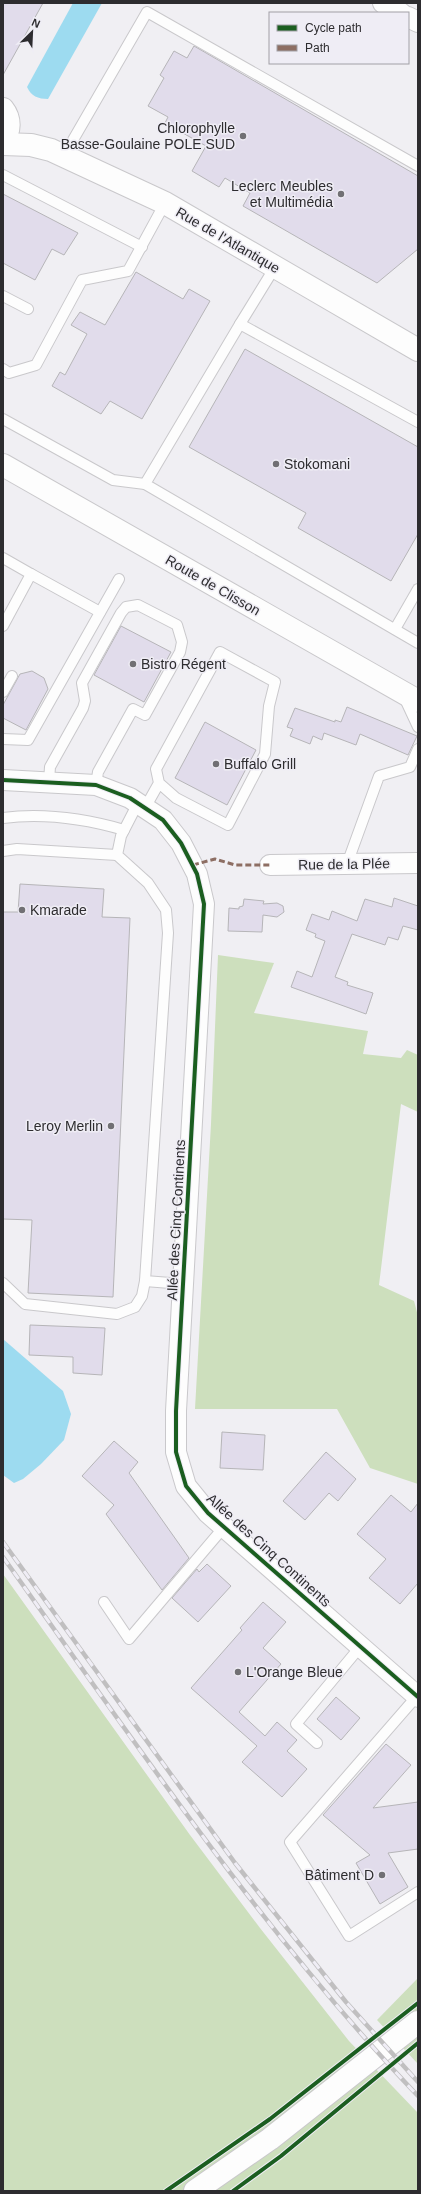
<svg xmlns="http://www.w3.org/2000/svg" width="421" height="2194" viewBox="0 0 421 2194" font-family="Arial,sans-serif">
<style>
.green{fill:#cddfbd}
.water{fill:#9ddbf0}
.building{fill:#e1dceb;stroke:#b6b5b8}
.lines{fill:none;stroke-linecap:round;stroke-linejoin:round}
.service-casing{stroke:#c9c8cb;stroke-width:12}
.minor-casing{stroke:#c9c8cb;stroke-width:22}
.tertiary-casing{stroke:#c9c8cb;stroke-width:24}
.secondary-casing{stroke:#c9c8cb;stroke-width:24}
.service{stroke:#fdfdfd;stroke-width:10}
.minor{stroke:#fdfdfd;stroke-width:20}
.tertiary{stroke:#fdfdfd;stroke-width:22}
.secondary{stroke:#fdfdfd;stroke-width:22}
.rail-casing{stroke:#c0bfc0;stroke-width:4.5}
.rail{stroke:#efedf5;stroke-width:3;stroke-dasharray:9;stroke-linecap:butt}
.quiet{stroke:#8d6e63;stroke-width:3;stroke-dasharray:6 3;stroke-linecap:butt}
.cycleway-casing{stroke:#efedf5;stroke-width:6}
.cycleway{stroke:#1b5e20;stroke-width:4}
.poi-dot{fill:#717074;stroke:#efedf5;stroke-width:1.5}
.labels{text-anchor:middle;stroke-width:3;stroke-linejoin:round;paint-order:stroke}
.poi-label{font-size:14px;fill:#2d2c2f;stroke:#efedf5;text-anchor:start}
.street-label{font-size:14px;fill:#2d2c2f;stroke:#efedf5}
</style>
<rect width="100%" height="100%" fill="#f0eff3"/>
<!-- green -->
<g class="green">
<path d="M 218,955 L 274,963 L 254,1013 L 368,1031 L 363,1054 L 401,1058 L 407,1050 L 418,1055 L 418,1112 L 401,1104 L 379,1285 L 414,1301 L 418,1316 L 418,1484 L 370,1468 L 337,1409 L 195,1409 L 211,1124 Z"/>
<path d="M 3,1574 L 190,1835 L 260,1928 L 349,2041 L 418,2113 L 418,2191 L 3,2191 Z"/>
<path d="M 418,1978 L 418,2064 L 377,2020 Z"/>
</g>
<!-- water -->
<g class="water">
<path d="M 73,3 L 102,3 L 48,99 C 38,99 31,96 27,87 Z"/>
<path d="M 3,1339 L 63,1391 L 71,1414 L 64,1440 L 41,1464 L 23,1479 L 14,1483 L 3,1475 Z"/>
</g>
<!-- building -->
<g class="building">
<path d="M 3,3 L 43,3 L 3,75 Z"/>
<path d="M 194,46 L 418,176 L 418,249 L 377,283 L 243,206 L 250,193 L 225,178 L 219,187 L 192,171 L 206,146 L 165,123 L 168,117 L 148,106 L 164,78 L 160,75 L 174,51 L 187,58 Z"/>
<path d="M 3,194 L 78,233 L 64,255 L 52,249 L 35,280 L 3,263 Z"/>
<path d="M 136,272 L 183,299 L 189,289 L 210,301 L 142,419 L 110,401 L 101,414 L 52,386 L 60,372 L 65,375 L 87,334 L 71,325 L 80,312 L 105,325 Z"/>
<path d="M 245,349 L 418,447 L 418,534 L 391,581 L 298,528 L 306,513 L 189,447 Z"/>
<path d="M 121,626 L 171,652 L 144,702 L 94,675 Z"/>
<path d="M 32,671 L 44,678 L 48,689 L 26,730 L 3,718 L 3,705 L 20,674 Z"/>
<path d="M 347,707 L 417,736 L 408,755 L 360,734 L 356,745 L 324,733 L 322,740 L 313,736 L 310,744 L 290,736 L 293,729 L 287,727 L 295,708 L 335,722 L 335,720 L 341,722 Z"/>
<path d="M 205,722 L 256,750 L 227,805 L 175,778 Z"/>
<path d="M 20,884 L 104,889 L 102,917 L 130,918 L 113,1297 L 28,1293 L 32,1220 L 3,1219 L 3,912 L 18,912 Z"/>
<path d="M 394,898 L 418,906 L 418,930 L 403,926 L 398,940 L 388,937 L 385,945 L 352,934 L 335,977 L 348,982 L 347,985 L 373,993 L 366,1014 L 291,987 L 297,971 L 312,977 L 325,941 L 315,937 L 316,934 L 306,930 L 312,914 L 329,920 L 332,911 L 357,921 L 365,899 L 392,907 Z"/>
<path d="M 244,899 L 264,901 L 263,904 L 277,903 L 283,906 L 284,912 L 277,917 L 263,915 L 262,932 L 228,931 L 229,908 L 239,909 L 239,907 L 243,906 Z"/>
<path d="M 30,1325 L 105,1328 L 102,1375 L 73,1373 L 73,1357 L 29,1355 Z"/>
<path d="M 222,1432 L 265,1435 L 263,1470 L 220,1468 Z"/>
<path d="M 114,1441 L 138,1462 L 129,1473 L 189,1558 L 162,1590 L 106,1514 L 114,1505 L 82,1476 Z"/>
<path d="M 326,1452 L 356,1479 L 338,1501 L 329,1493 L 305,1520 L 283,1501 Z"/>
<path d="M 391,1495 L 411,1512 L 418,1503 L 418,1583 L 400,1604 L 369,1578 L 386,1559 L 357,1534 Z"/>
<path d="M 207,1564 L 231,1586 L 198,1622 L 172,1598 L 197,1569 L 199,1572 Z"/>
<path d="M 263,1602 L 286,1622 L 263,1648 L 281,1664 L 239,1712 L 265,1736 L 277,1722 L 297,1740 L 287,1751 L 307,1769 L 282,1797 L 242,1762 L 257,1746 L 191,1688 L 242,1630 L 240,1628 Z"/>
<path d="M 336,1697 L 360,1718 L 341,1740 L 317,1719 Z"/>
<path d="M 386,1744 L 411,1765 L 373,1808 L 418,1802 L 418,1849 L 388,1853 L 408,1887 L 380,1904 L 356,1863 L 370,1855 L 323,1815 Z"/>
</g>
<g class="lines">
<defs>
<g id="service">
<path d="M 69,158 L 73,140 L 147,12 L 418,166"/>
<path d="M 3,175 L 142,247"/>
<path d="M 275,267 L 240,324 L 418,422"/>
<path d="M 3,296 L 28,309"/>
<path d="M 240,324 L 145,484 L 418,643"/>
<path d="M 3,369 L 9,373 L 36,365 L 82,280 L 128,271 L 165,203"/>
<path d="M 3,419 L 113,480 L 145,484"/>
<path d="M 3,558 L 31,574 L 3,626"/>
<path d="M 31,574 L 100,612"/>
<path d="M 395,629 L 418,589"/>
<path d="M 3,692 L 12,676"/>
<path d="M 404,697 L 418,727"/>
<path d="M 3,739 L 28,740 L 119,579"/>
<path d="M 49,781 L 50,767 L 83,708 L 85,701 L 82,683 L 121,613 L 126,607 L 138,605 L 177,625 L 182,642 L 180,652 L 145,715 L 133,709 L 98,772 L 96,785"/>
<path d="M 138,803 L 121,836 L 117,855 L 148,883 L 166,910 L 168,933 L 145,1281 L 183,1284"/>
<path d="M 145,808 L 159,783 L 156,769 L 220,652 L 275,682 L 269,706 L 265,754 L 228,825 L 176,798 L 159,783"/>
<path d="M 3,818 C 42,813 86,819 124,830"/>
<path d="M 3,851 L 17,849 L 117,855"/>
<path d="M 347,864 L 379,776 L 410,767 L 418,749"/>
<path d="M 3,1283 L 25,1304 L 117,1314 L 135,1307 L 142,1296 L 145,1281"/>
<path d="M 104,1602 L 129,1639 L 224,1527"/>
<path d="M 417,1696 L 290,1842 L 349,1936 L 418,1892"/>
<path d="M 317,1743 L 296,1724 L 360,1647"/>
</g>
<g id="minor">
<path d="M 383,3 L 401,13"/>
<path d="M 408,17 L 418,22"/>
<path d="M 3,780 L 96,785 L 130,798 L 163,820 L 181,843 L 197,874 L 204,904 L 176,1411 L 176,1452 L 186,1486 L 208,1513 L 418,1697"/>
<path d="M 270,865 L 418,863"/>
</g>
<g id="tertiary">
<path d="M 3,109 C 11,119 10,131 3,142"/>
<path d="M 3,144 L 31,145 L 51,150 L 165,203 L 418,350"/>
</g>
<g id="secondary">
<path d="M 3,465 L 418,701"/>
<path d="M 195,2191 L 270,2139 L 418,2022"/>
</g>
</defs>
<!-- service casing -->
<use href="#service" class="service-casing"/>
<!-- minor casing -->
<use href="#minor" class="minor-casing"/>
<!-- tertiary casing -->
<use href="#tertiary" class="tertiary-casing"/>
<!-- secondary casing -->
<use href="#secondary" class="secondary-casing"/>
<!-- service -->
<use href="#service" class="service"/>
<!-- minor -->
<use href="#minor" class="minor"/>
<!-- tertiary -->
<use href="#tertiary" class="tertiary"/>
<!-- secondary -->
<use href="#secondary" class="secondary"/>
<defs>
<g id="rail">
<path d="M 3,1542 L 235,1863 L 346,2002 L 418,2082"/>
<path d="M 3,1557 C 134,1741 262,1932 418,2096"/>
</g>
</defs>
<!-- rail casing -->
<use href="#rail" class="rail-casing"/>
<!-- rail -->
<use href="#rail" class="rail"/>
<!-- quiet -->
<path class="quiet" d="M 193,865 L 215,859 L 235,865 L 270,865"/>
<defs>
<g id="cycleway">
<path d="M 3,780 L 96,785 L 130,798 L 163,820 L 181,843 L 197,874 L 204,904 L 176,1411 L 176,1452 L 186,1486 L 208,1513 L 418,1697"/>
<path d="M 166,2191 L 270,2119 L 418,2003"/>
<path d="M 233,2191 L 281,2156 L 418,2043"/>
</g>
</defs>
<!-- cycleway casing -->
<use href="#cycleway" class="cycleway-casing"/>
<!-- cycleway -->
<use href="#cycleway" class="cycleway"/>
</g>
<!-- markers -->
<g class="poi-dot">
<circle cx="243" cy="136" r="4"/>
<circle cx="341" cy="194" r="4"/>
<circle cx="276" cy="464" r="4"/>
<circle cx="133" cy="664" r="4"/>
<circle cx="216" cy="764" r="4"/>
<circle cx="22" cy="910" r="4"/>
<circle cx="111" cy="1126" r="4"/>
<circle cx="238" cy="1672" r="4"/>
<circle cx="382" cy="1875" r="4"/>
</g>
<g class="labels">
<!-- poi labels -->
<g class="poi-label">
<text x="235" y="133" text-anchor="end">Chlorophylle<tspan x="235" dy="16">Basse-Goulaine POLE SUD</tspan></text>
<text x="333" y="191" text-anchor="end">Leclerc Meubles<tspan x="333" dy="16">et Multimédia</tspan></text>
<text x="284" y="469">Stokomani</text>
<text x="141" y="669">Bistro Régent</text>
<text x="224" y="769">Buffalo Grill</text>
<text x="30" y="915">Kmarade</text>
<text x="103" y="1131" text-anchor="end">Leroy Merlin</text>
<text x="246" y="1677">L'Orange Bleue</text>
<text x="374" y="1880" text-anchor="end">Bâtiment D</text>
</g>
<!-- street labels -->
<g class="street-label">
<text transform="translate(228 240) rotate(30)" y="5">Rue de l'Atlantique</text>
<text transform="translate(213 585) rotate(30)" y="5">Route de Clisson</text>
<text transform="translate(344 864) rotate(-1)" y="5">Rue de la Plée</text>
<text transform="translate(176 1220) rotate(-87)" y="5">Allée des Cinq Continents</text>
<text transform="translate(269 1550) rotate(42)" y="5">Allée des Cinq Continents</text>
</g>
</g>
<!-- border -->
<rect width="421" height="2194" fill="none" stroke="#2d2c2f" stroke-width="8"/>
<!-- legend -->
<rect x="269" y="12" width="140" height="52" fill="#efedf5" stroke="#a1a0a6"/>
<rect x="277" y="25" width="20" height="6" fill="#1b5e20" stroke="#a1a0a6"/>
<text x="305" y="32" font-size="12" fill="#2d2c2f">Cycle path</text>
<rect x="277" y="45" width="20" height="6" fill="#8d6e63" stroke="#a1a0a6"/>
<text x="305" y="52" font-size="12" fill="#2d2c2f">Path</text>
<!-- north arrow -->
<g transform="translate(32 32) rotate(24)" stroke="#efedf5" stroke-width="3" paint-order="stroke">
<path d="M0-3L7 15L0 10L-7 15Z" fill="#2d2c2f"/>
<text y="-6" font-size="11" font-weight="bold" text-anchor="middle" fill="#2d2c2f">N</text>
</g>
</svg>
